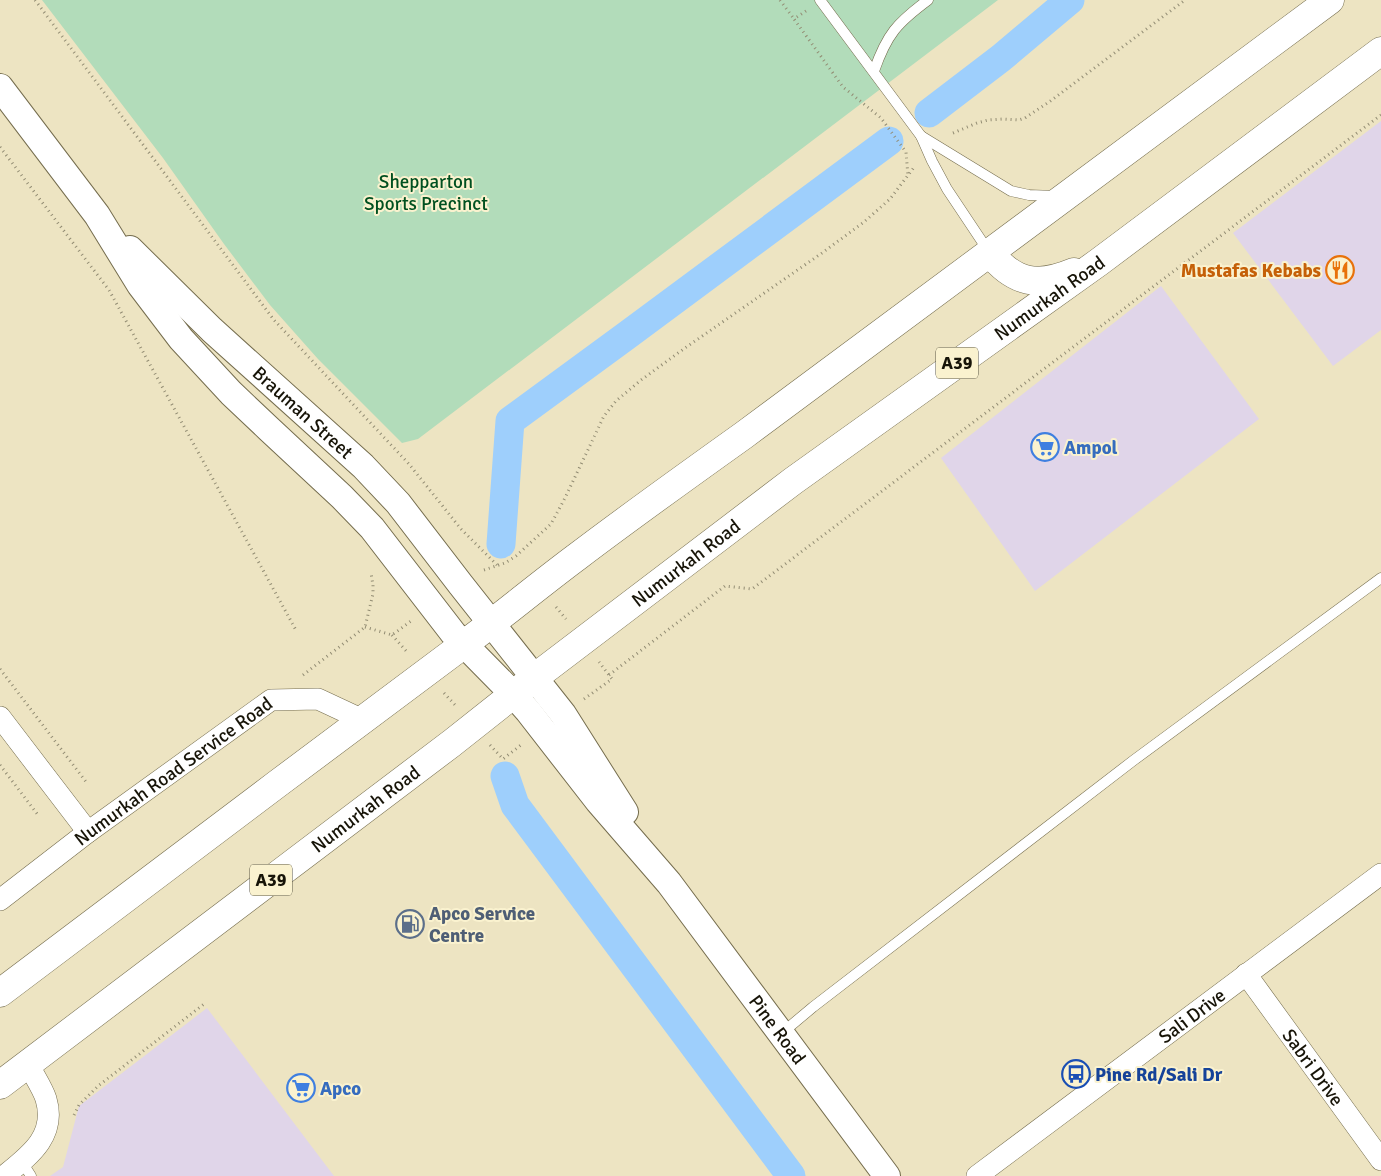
<svg xmlns="http://www.w3.org/2000/svg" width="1381" height="1176" viewBox="0 0 1381 1176" font-family="Signika,sans-serif">
<style>
.commercial{fill:#e0d5e9}
.green{fill:#b2dcba}
.lines{fill:none;stroke-linecap:round;stroke-linejoin:round}
.canal{stroke:#9ecffc;stroke-width:29}
.service-casing{stroke:#756d4e;stroke-width:11}
.minor-casing{stroke:#756d4e;stroke-width:22}
.tertiary-casing{stroke:#756d4e;stroke-width:28}
.trunk-casing{stroke:#756d4e;stroke-width:29}
.path{stroke:#928c73;stroke-width:3;stroke-dasharray:1 4;stroke-linecap:butt}
.service{stroke:#fff;stroke-width:10}
.minor{stroke:#fff;stroke-width:21}
.tertiary{stroke:#fff;stroke-width:26}
.trunk{stroke:#fff;stroke-width:28}
.labels{text-anchor:middle;stroke-width:4;stroke-linejoin:round;paint-order:stroke}
.shield{fill:#faf2cf;stroke:#5b5744;stroke-width:1}
.shield-label{font-size:18px;font-weight:bold;fill:#171408}
.park-label{font-size:19px;fill:#005020;stroke:#faf2cf}
.food-label{font-size:19px;font-weight:bold;fill:#c56008;stroke:#faf2cf;text-anchor:end}
.street-label{font-size:19px;fill:#171408;stroke:#faf2cf}
.shop-label{font-size:19px;font-weight:bold;fill:#366cbe;stroke:#faf2cf;text-anchor:start}
.service-label{font-size:19px;font-weight:bold;fill:#4e5e75;stroke:#faf2cf;text-anchor:start}
.transit-label{font-size:19px;font-weight:bold;fill:#164399;stroke:#faf2cf;text-anchor:start}
</style>
<rect width="100%" height="100%" fill="#ede4c2"/>
<!-- commercial -->
<g class="commercial">
<path d="M 1381,121 L 1381,330 L 1333,366 L 1233,233 Z"/>
<path d="M 1161,286 L 1259,419 L 1035,591 L 941,458 Z"/>
<path d="M 207,1008 L 334,1176 L 50,1176 L 63,1167 L 79,1106 Z"/>
</g>
<!-- green -->
<path class="green" d="M 42,0 L 998,0 L 418,439 L 402,443 L 318,359 L 270,305 L 224,244 L 163,158 Z"/>
<g class="lines">
<!-- canal -->
<g class="canal">
<path d="M 929,113 L 1001,58 L 1070,0"/>
<path d="M 501,544 L 510,421 L 626,336 L 889,141"/>
<path d="M 505,776 L 515,805 L 791,1176"/>
</g>
<defs>
<g id="service">
<path d="M 820,0 L 921,136 L 932,161 L 947,189 L 989,252"/>
<path d="M 874,71 C 887,34 897,23 928,0"/>
<path d="M 921,136 L 1011,191 L 1029,195 L 1056,196"/>
<path d="M 782,1033 L 813,1007 L 1134,760 L 1381,578"/>
<path d="M 22,1162 L 31,1176"/>
</g>
<g id="minor">
<path d="M 0,717 L 88,832"/>
<path id="s1" d="M 0,900 L 88,832 L 271,700 L 318,699 L 363,720"/>
<path id="s2" d="M 1246,974 L 1381,1160"/>
<path d="M 4,1176 C 29,1156 57,1136 46,1099 C 43,1089 33,1074 28,1064"/>
<path id="s3" d="M 977,1176 L 1381,874"/>
</g>
<g id="tertiary">
<path id="s4" d="M 0,87 L 97,215 L 140,285 L 181,339 L 231,393 L 269,429 L 342,497 L 372,528 L 453,633 L 514,695 L 528,711 L 598,801 L 669,883 L 887,1176"/>
<path id="s5" d="M 130,249 L 212,330 L 363,466 L 398,503 L 461,585 L 563,714 L 625,812"/>
</g>
<g id="trunk">
<path d="M 990,253 C 1015,284 1038,287 1074,272"/>
<path d="M 0,993 C 154,877 308,760 463,645 C 502,616 539,585 578,556 C 632,515 688,475 744,435 L 1330,0"/>
<path id="s6" d="M 0,1085 L 452,743 L 534,678 L 793,481 L 1099,262 L 1381,51"/>
</g>
</defs>
<!-- service casing -->
<use href="#service" class="service-casing"/>
<!-- minor casing -->
<use href="#minor" class="minor-casing"/>
<!-- tertiary casing -->
<use href="#tertiary" class="tertiary-casing"/>
<!-- trunk casing -->
<use href="#trunk" class="trunk-casing"/>
<!-- path -->
<g class="path">
<path d="M 35,0 L 274,320 L 409,464 L 461,529 L 497,565"/>
<path d="M 780,0 L 794,19"/>
<path d="M 806,11 L 794,19 L 843,87 L 881,118 L 906,152 L 908,176"/>
<path d="M 953,133 L 977,123 L 988,120 L 1003,119 L 1019,120 L 1025,118 L 1049,102 L 1185,0"/>
<path d="M 0,147 L 109,290 L 297,632"/>
<path d="M 484,570 L 505,563 L 516,556 L 551,524 L 565,498 L 604,416 L 616,401 L 641,380 L 685,348 L 822,253 L 864,222 L 890,199 L 915,166"/>
<path d="M 556,607 L 566,619"/>
<path d="M 365,627 L 392,635 L 411,621"/>
<path d="M 392,635 L 408,653"/>
<path d="M 0,669 L 87,783"/>
<path d="M 303,675 L 365,627 L 373,594 L 373,585 L 371,573"/>
<path d="M 609,675 L 725,586 L 752,589 L 1381,115"/>
<path d="M 444,693 L 455,705"/>
<path d="M 584,699 L 612,679 L 599,662"/>
<path d="M 490,745 L 503,759 L 521,745"/>
<path d="M 0,765 L 38,815"/>
<path d="M 74,1115 L 79,1105 L 98,1086 L 204,1004"/>
</g>
<!-- service -->
<use href="#service" class="service"/>
<!-- minor -->
<use href="#minor" class="minor"/>
<!-- tertiary -->
<use href="#tertiary" class="tertiary"/>
<!-- trunk -->
<use href="#trunk" class="trunk"/>
</g>
<!-- icons -->
<defs>
<symbol id="restaurant-ring" viewBox="-11 -11 22 22"><circle r="9.5" fill="#faf2cf" stroke="#e8710a" stroke-width="1.5"/><path d="M-5-6h1v4h1v-4h1v4h1v-4h1v5L-1.5 .5V6h-2V.5L-5-1ZM5-6V6H3V1.5H1.5Q1.5-4 5-6Z" fill="#e8710a"/></symbol>
<symbol id="supermarket-ring" viewBox="-11 -11 22 22"><circle r="9.5" fill="#faf2cf" stroke="#3f7fe0" stroke-width="1.5"/><path d="M-6-5.5h2.5l.6 2H6L4.5 2H-2.5L-4.4-4H-6ZM-1.5 3.2a1.3 1.3 0 1 0 .1 0ZM3 3.2a1.3 1.3 0 1 0 .1 0Z" fill="#3f7fe0"/></symbol>
<symbol id="fuel-ring" viewBox="-11 -11 22 22"><circle r="9.5" fill="#faf2cf" stroke="#5c6f8a" stroke-width="1.5"/><path d="M-5.5-6h7V0h2V4h1.3V-2.5L3-4.5l.8-.8L6-3V5H2.5V1h-1V6h-7ZM-4.2-4.7v3.2H.2V-4.7Z" fill="#5c6f8a"/></symbol>
<symbol id="bus-ring" viewBox="-11 -11 22 22"><circle r="9.5" fill="#faf2cf" stroke="#1a4fb4" stroke-width="1.5"/><path d="M-5-6H5V4H4V6H2V4H-2V6H-4V4H-5ZM-3.5-4V0h7V-4ZM-3.5 1.2v1.5H-2V1.2ZM2 1.2v1.5H3.5V1.2Z" fill="#1a4fb4"/></symbol>
</defs>
<g fill-rule="evenodd">
<use href="#restaurant-ring" x="1324" y="254" width="32" height="32"/>
<use href="#supermarket-ring" x="1029" y="431" width="32" height="32"/>
<use href="#fuel-ring" x="394" y="908" width="32" height="32"/>
<use href="#bus-ring" x="1060" y="1058" width="32" height="32"/>
<use href="#supermarket-ring" x="285" y="1072" width="32" height="32"/>
</g>
<g class="labels">
<!-- shield labels -->
<g class="shield">
<rect x="936" y="347.5" width="42" height="31" rx="4"/>
<rect x="250" y="864.5" width="42" height="31" rx="4"/>
</g>
<g class="shield-label">
<text x="957" y="369">A39</text>
<text x="271" y="886">A39</text>
</g>
<!-- park labels -->
<g class="park-label">
<text x="426" y="188">Shepparton<tspan x="426" dy="22">Sports Precinct</tspan></text>
</g>
<!-- food labels -->
<g class="food-label">
<text x="1321" y="277">Mustafas Kebabs</text>
</g>
<!-- street labels -->
<g class="street-label">
<text dy="7" stroke="none"><textPath href="#s6" startOffset="1312">Numurkah Road</textPath></text>
<text dy="7" stroke="none"><textPath href="#s5" startOffset="238">Brauman Street</textPath></text>
<text dy="7" stroke="none"><textPath href="#s6" startOffset="862">Numurkah Road</textPath></text>
<text dy="7" stroke="none"><textPath href="#s1" startOffset="216">Numurkah Road Service Road</textPath></text>
<text dy="7" stroke="none"><textPath href="#s6" startOffset="458">Numurkah Road</textPath></text>
<text dy="7" stroke="none"><textPath href="#s3" startOffset="268">Sali Drive</textPath></text>
<text dy="7" stroke="none"><textPath href="#s4" startOffset="1225">Pine Road</textPath></text>
<text dy="7" stroke="none"><textPath href="#s2" startOffset="115">Sabri Drive</textPath></text>
</g>
<!-- shop labels -->
<g class="shop-label">
<text x="1064" y="454">Ampol</text>
<text x="320" y="1095">Apco</text>
</g>
<!-- service labels -->
<g class="service-label">
<text x="429" y="920">Apco Service<tspan x="429" dy="22">Centre</tspan></text>
</g>
<!-- transit labels -->
<g class="transit-label">
<text x="1095" y="1081">Pine Rd/Sali Dr</text>
</g>
</g>
</svg>
